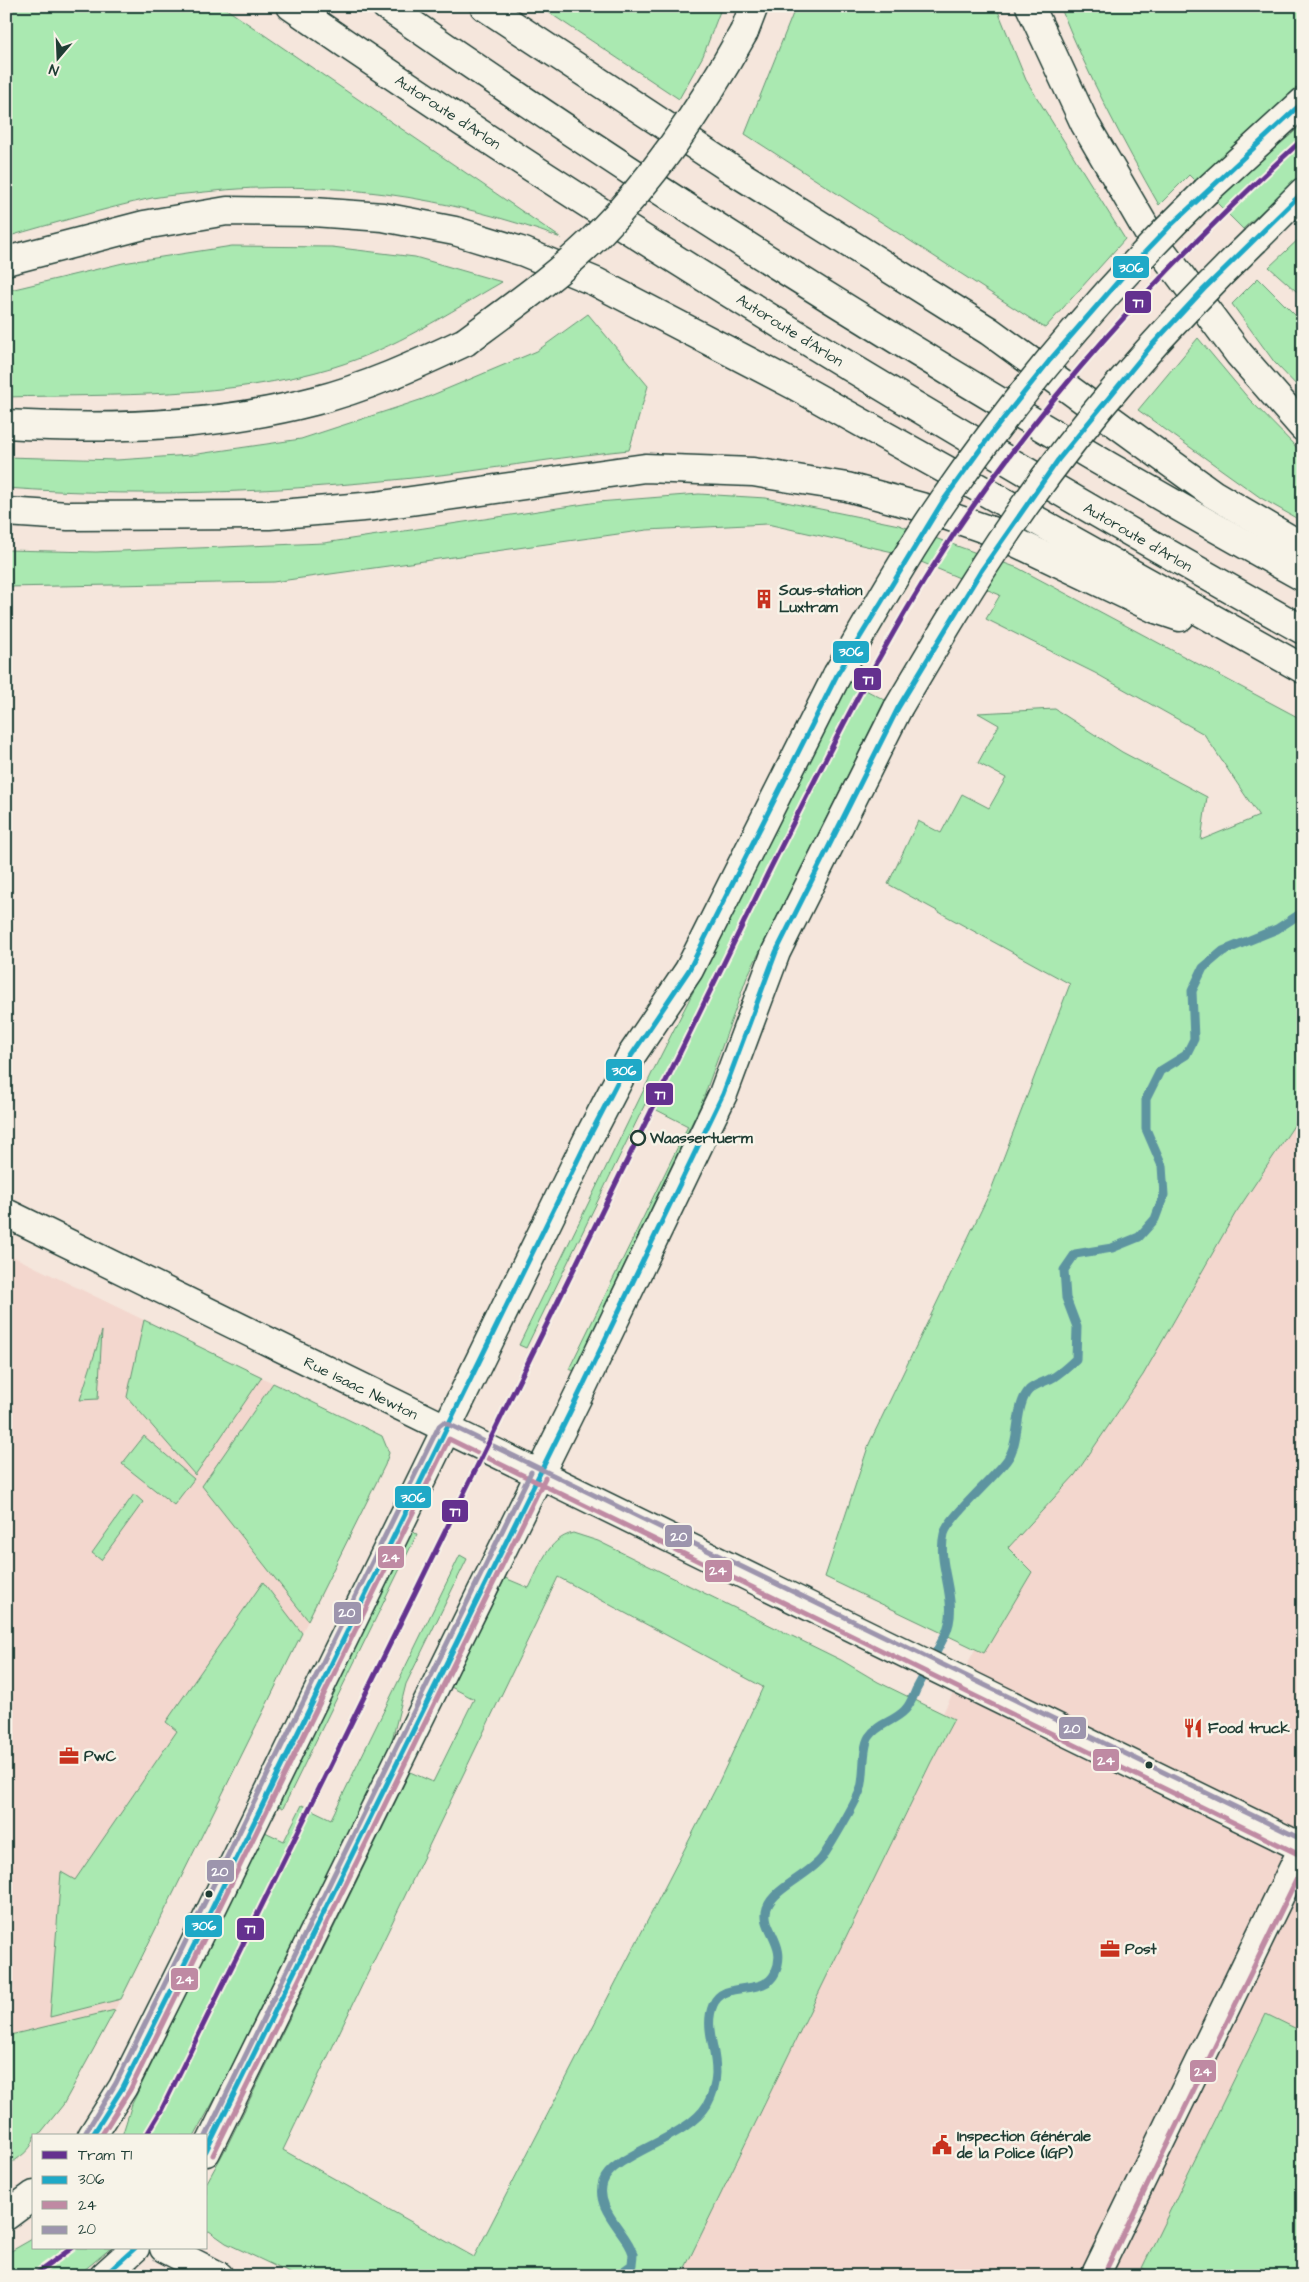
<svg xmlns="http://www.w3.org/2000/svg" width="1309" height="2282" viewBox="0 0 1309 2282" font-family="'Architects Daughter',sans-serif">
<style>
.built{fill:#f3d7ce}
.green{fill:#aae9b1;stroke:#649372;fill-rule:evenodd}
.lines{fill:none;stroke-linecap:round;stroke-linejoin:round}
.stream{stroke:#5d94a0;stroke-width:9}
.minor-casing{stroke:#1f3d34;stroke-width:31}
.primary-casing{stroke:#1f3d34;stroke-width:31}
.motorway-casing{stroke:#1f3d34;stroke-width:31}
.minor{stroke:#f7f3e8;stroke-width:28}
.primary{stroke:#f7f3e8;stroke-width:28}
.motorway{stroke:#f7f3e8;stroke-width:28}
.primary-bridge-casing{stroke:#1f3d34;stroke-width:31;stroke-linecap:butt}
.motorway-bridge-casing{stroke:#1f3d34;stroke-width:31;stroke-linecap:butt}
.primary-bridge{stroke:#f7f3e8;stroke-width:28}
.motorway-bridge{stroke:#f7f3e8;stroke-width:28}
.bus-1-casing{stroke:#f7f3e8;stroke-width:9}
.bus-2-casing{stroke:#f7f3e8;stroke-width:9}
.bus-3-casing{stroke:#f7f3e8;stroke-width:9}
.bus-1{stroke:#1fa9c7;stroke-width:5}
.bus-2{stroke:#bf8aa3;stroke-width:5}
.bus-3{stroke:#9d95ad;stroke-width:5}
.tram-1-casing{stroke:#f7f3e8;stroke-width:9}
.tram-1{stroke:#64318f;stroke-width:5}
.stop-dot{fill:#f7f3e8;stroke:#1f3d34;stroke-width:2.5}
.bus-dot{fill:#1f3d34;stroke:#f7f3e8;stroke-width:2}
.labels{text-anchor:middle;stroke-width:5;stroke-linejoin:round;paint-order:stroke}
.street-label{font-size:15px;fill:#1f3d34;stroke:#f7f3e8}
.poi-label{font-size:15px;font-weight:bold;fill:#1f3d34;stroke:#f7f3e8;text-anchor:start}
.stop-label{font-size:15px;font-weight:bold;fill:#1f3d34;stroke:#f7f3e8;text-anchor:start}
.line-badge{stroke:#f7f3e8;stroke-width:2}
.badge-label{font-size:14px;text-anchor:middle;font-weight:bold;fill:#fff}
</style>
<rect width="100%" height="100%" fill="#f5e6dc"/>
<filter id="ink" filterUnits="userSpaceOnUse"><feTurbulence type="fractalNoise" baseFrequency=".02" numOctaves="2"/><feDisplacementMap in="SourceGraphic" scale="10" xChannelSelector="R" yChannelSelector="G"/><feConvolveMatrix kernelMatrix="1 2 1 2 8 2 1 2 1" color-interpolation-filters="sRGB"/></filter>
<g filter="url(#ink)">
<!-- built -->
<g class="built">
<path d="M 1303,1112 L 1303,2276 L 681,2276 L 931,1762 L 954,1719 L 943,1713 L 975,1649 L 983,1653 L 1008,1548 L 1075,1475 L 1143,1375 L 1235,1214 Z"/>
<path d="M 6,1253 L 382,1436 L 389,1453 L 385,1465 L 125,1991 L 63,2105 L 38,2136 L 34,2136 L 34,2141 L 24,2154 L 6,2167 Z"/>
</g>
<!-- green -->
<g class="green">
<path d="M 6,6 L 222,6 L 561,238 C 447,196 326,178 205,192 C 188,194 169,195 152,198 C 103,209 55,223 6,237 Z"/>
<path d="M 539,6 L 722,6 L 703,56 L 679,99 Z"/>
<path d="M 796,6 L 996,6 L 1026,80 L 1125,239 L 1045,328 L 745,134 Z"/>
<path d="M 1060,6 L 1303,6 L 1303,86 L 1259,122 L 1196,182 L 1189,175 L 1159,205 C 1122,140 1088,76 1060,6 Z"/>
<path d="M 1303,124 L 1303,173 L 1243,229 L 1215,201 Z"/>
<path d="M 1303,235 L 1303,293 L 1296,291 L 1269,267 Z"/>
<path d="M 232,246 L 332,247 L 415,257 L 502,282 C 448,313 394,349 334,367 C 228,399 116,394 6,397 L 6,291 L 123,263 Z"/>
<path d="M 1258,278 L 1303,323 L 1303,392 L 1275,363 L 1232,304 Z"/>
<path d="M 588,314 L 648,386 L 629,450 C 569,456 509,466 449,474 C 302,491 154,499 6,488 L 6,457 L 117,460 L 191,455 L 301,439 L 423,399 L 537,351 Z"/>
<path d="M 1198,338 L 1249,399 L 1303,454 L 1303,522 L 1261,498 L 1138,410 Z"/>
<path d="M 699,494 L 766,498 L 899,525 L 1018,568 L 1303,720 L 1303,1112 L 1235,1214 L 1143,1375 L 1075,1475 L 1008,1548 L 1032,1572 L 984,1653 L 825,1577 L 869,1444 L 991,1190 L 1070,984 L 888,884 L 918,821 L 941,833 L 962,794 L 989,808 L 1006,778 L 978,763 L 999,725 L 978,713 L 1055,709 L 1122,752 L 1207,797 L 1201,840 L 1259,816 L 1204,734 L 1095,673 L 986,619 L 1000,595 L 902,554 L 767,524 L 647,530 L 273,582 L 6,587 L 6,550 L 96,552 L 324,543 L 598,502 Z"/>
<path d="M 850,682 L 885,700 L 747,977 L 702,1102 L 574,1371 L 569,1369 L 688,1126 L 645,1104 L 526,1348 L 519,1345 L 654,1069 Z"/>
<path d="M 144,1320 L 262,1377 L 195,1475 L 127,1397 Z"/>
<path d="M 102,1331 L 98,1399 L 80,1400 Z"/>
<path d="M 273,1383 L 382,1436 L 389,1453 L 385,1465 L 308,1620 L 202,1486 Z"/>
<path d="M 144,1436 L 194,1479 L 174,1505 L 122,1464 Z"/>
<path d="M 134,1494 L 143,1502 L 101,1560 L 92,1553 Z"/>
<path d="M 412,1532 L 417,1534 L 283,1808 L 278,1806 Z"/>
<path d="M 573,1533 L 598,1541 L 841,1660 L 878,1682 L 954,1719 L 931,1762 L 681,2276 L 296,2276 L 226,2243 L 209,2231 L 206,2232 L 206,2184 L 226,2148 L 410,1772 L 433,1782 L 474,1699 L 451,1687 L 505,1578 L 529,1588 C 540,1567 547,1539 573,1533 ZM 558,1577 L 763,1687 L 716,1788 L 474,2257 L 283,2150 Z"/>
<path d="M 460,1555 L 467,1559 L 406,1684 L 392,1740 L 378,1771 L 220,2090 L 194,2136 L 122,2136 L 132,2104 L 265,1832 L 284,1841 L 302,1805 L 331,1819 Z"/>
<path d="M 263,1582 L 302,1633 L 121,1999 L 50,2017 L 61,1872 L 75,1880 L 177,1731 L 166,1722 Z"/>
<path d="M 115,2010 L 63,2105 L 38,2136 L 34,2136 C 34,2150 16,2159 6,2167 L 6,2036 Z"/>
<path d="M 1266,2014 L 1303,2032 L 1303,2276 L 1158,2276 L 1142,2268 Z"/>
<path d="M 34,2238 L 34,2248 L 111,2248 L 77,2276 L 6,2276 L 6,2254 Z"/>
</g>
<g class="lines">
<!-- stream -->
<path class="stream" d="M 608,2276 L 622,2272 L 632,2265 C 632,2261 633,2258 633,2254 C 628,2233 594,2210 603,2182 C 612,2154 687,2139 707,2105 C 730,2064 700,2036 713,2005 C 724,1979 764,1997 775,1973 C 789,1943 760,1929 767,1908 C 774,1888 809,1875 822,1858 C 830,1846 857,1801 861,1788 C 865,1774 862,1748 869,1737 C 877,1724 895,1721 905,1710 C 910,1705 913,1697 916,1690 C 926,1672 936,1653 945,1635 C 961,1602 936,1567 944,1534 C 948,1518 995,1477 1007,1460 C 1021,1441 1014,1406 1029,1390 C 1035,1384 1047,1381 1054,1377 C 1062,1372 1069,1365 1076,1359 L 1077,1327 L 1066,1298 L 1064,1270 L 1075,1254 L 1112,1248 L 1139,1237 L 1155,1219 L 1164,1195 L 1162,1166 L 1146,1129 L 1146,1099 L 1160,1071 L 1186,1055 L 1194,1039 L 1192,991 L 1203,968 L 1223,951 L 1277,929 L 1303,912"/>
<defs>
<g id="minor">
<path d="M 6,1213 L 1303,1848"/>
<path d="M 164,2248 L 219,2276"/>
<path d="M 1095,2276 L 1303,1848"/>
</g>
<g id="primary">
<path d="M 1206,191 L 1303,102"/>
<path d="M 1255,240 L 1303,192"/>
<path d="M 92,2136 L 123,2087 L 195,1943 L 588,1139 L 631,1056 L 689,970 L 837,675"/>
<path d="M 206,2152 L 579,1394 L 723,1094 L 776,952 L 898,708"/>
<path d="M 6,2216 L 34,2195"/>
<path d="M 104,2276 L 135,2248"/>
</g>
<g id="motorway">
<path d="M 291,6 C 617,232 957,436 1303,630"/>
<path d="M 386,6 C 682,212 989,402 1303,577"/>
<path d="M 484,6 L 734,171 L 989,331 L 1213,494 L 1303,547"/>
<path d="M 1030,6 L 1085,124 L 1149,234 L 1239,354 L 1303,427"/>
<path d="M 744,32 L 754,6"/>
<path d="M 6,261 L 144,225 L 227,211 L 313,212 L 383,217 L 455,231 L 524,252 L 596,282 L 794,385 L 1303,669"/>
<path d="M 6,424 C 109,430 214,427 314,401 C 366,388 416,365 465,342"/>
<path d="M 6,512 L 68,516 L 269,515 L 375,506 L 645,468 L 753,472 L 847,487 L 925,508 L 994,532 L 1156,609 L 1180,617"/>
</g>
</defs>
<!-- minor casing -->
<use href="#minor" class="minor-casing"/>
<!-- primary casing -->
<use href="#primary" class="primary-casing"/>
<!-- motorway casing -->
<use href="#motorway" class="motorway-casing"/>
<!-- minor -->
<use href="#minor" class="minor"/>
<!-- primary -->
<use href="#primary" class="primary"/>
<!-- motorway -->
<use href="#motorway" class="motorway"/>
<defs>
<g id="primary-bridge">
<path d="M 837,675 C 872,616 905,556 944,500 C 1021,389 1109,285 1206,191"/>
<path d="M 898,708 C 935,645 972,582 1014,521 C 1084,419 1166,326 1255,240"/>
</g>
<path id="motorway-bridge" d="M 465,342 C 511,308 558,275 598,235 C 656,176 704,104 744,32"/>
</defs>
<!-- primary-bridge casing -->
<use href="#primary-bridge" class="primary-bridge-casing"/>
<!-- motorway-bridge casing -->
<use href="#motorway-bridge" class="motorway-bridge-casing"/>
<!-- primary-bridge -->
<use href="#primary-bridge" class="primary-bridge"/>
<!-- motorway-bridge -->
<use href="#motorway-bridge" class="motorway-bridge"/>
<defs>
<g id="bus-1">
<path d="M 92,2136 L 123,2087 L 195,1943 L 588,1139 L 631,1056 L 689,970 L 837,675 L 943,501 L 992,433 L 1050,360 L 1129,269 L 1169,227 L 1303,102"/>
<path d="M 206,2151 L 579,1394 L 723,1094 L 776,952 L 898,708 L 981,571 L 1058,460 L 1151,346 L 1204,289 L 1303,192"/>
<path d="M 104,2276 L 135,2248"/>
</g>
<g id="bus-2">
<path d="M 101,2136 L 130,2090 L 449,1439 L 1300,1855"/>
<path d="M 213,2155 L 545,1478"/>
<path d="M 1103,2276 L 1303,1866"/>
</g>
<g id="bus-3">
<path d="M 86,2132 L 116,2083 L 439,1426 L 444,1422 L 1303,1840"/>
<path d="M 206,2136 L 531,1472"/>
</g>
</defs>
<!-- bus-1 casing -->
<use href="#bus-1" class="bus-1-casing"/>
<!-- bus-2 casing -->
<use href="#bus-2" class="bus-2-casing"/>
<!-- bus-3 casing -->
<use href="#bus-3" class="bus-3-casing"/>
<!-- bus-1 -->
<use href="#bus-1" class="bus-1"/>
<!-- bus-2 -->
<use href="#bus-2" class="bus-2"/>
<!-- bus-3 -->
<use href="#bus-3" class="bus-3"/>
<defs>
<g id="tram-1">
<path d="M 146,2136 L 161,2111 L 766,877 C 819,772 870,667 932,568 C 1033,407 1163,267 1303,139"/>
<path d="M 33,2276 L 72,2248"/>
</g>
</defs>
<!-- tram-1 casing -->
<use href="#tram-1" class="tram-1-casing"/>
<!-- tram-1 -->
<use href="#tram-1" class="tram-1"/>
</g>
</g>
<!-- icons -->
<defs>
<symbol id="building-bare" viewBox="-9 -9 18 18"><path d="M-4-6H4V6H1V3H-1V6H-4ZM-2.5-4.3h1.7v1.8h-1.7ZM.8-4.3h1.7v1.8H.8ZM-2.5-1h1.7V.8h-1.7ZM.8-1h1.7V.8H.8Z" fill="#c8321e" stroke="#f7f3e8" stroke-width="2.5" paint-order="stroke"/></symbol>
<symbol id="restaurant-bare" viewBox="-9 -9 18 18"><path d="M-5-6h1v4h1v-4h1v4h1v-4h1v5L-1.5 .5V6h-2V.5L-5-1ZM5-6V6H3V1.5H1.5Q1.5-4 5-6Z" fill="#c8321e" stroke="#f7f3e8" stroke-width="2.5" paint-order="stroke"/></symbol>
<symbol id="office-bare" viewBox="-9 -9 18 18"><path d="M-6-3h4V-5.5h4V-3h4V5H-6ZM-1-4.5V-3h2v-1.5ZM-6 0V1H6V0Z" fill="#c8321e" stroke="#f7f3e8" stroke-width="2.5" paint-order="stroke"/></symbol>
<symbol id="civic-bare" viewBox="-9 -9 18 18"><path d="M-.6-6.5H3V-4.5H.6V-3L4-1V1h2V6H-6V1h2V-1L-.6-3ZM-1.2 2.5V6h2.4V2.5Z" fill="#c8321e" stroke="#f7f3e8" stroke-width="2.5" paint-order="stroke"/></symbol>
</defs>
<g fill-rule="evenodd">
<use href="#building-bare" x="750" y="585" width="28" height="28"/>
<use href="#restaurant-bare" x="1179" y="1714" width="28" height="28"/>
<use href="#office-bare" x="55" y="1742" width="28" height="28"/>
<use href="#office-bare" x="1096" y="1935" width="28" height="28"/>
<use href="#civic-bare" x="928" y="2131" width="28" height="28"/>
</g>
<!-- markers -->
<circle class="stop-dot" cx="638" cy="1138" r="7"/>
<g class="bus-dot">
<circle cx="1149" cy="1765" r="4.5"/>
<circle cx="209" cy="1894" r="4.5"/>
</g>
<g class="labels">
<!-- street labels -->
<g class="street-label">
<text transform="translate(448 112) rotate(33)" y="5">Autoroute d'Arlon</text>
<text transform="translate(790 330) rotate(32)" y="5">Autoroute d'Arlon</text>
<text transform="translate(1138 537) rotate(30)" y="5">Autoroute d'Arlon</text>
<text transform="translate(361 1388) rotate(26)" y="5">Rue Isaac Newton</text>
</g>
<!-- poi labels -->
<g class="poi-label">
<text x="779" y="595">Sous-station<tspan x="779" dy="17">Luxtram</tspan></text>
<text x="1208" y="1733">Food truck</text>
<text x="84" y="1761">PwC</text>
<text x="1125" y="1954">Post</text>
<text x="957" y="2141">Inspection Générale<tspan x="957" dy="17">de la Police (IGP)</tspan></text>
</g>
<!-- stop labels -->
<g class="stop-label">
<text x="650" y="1143">Waassertuerm</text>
</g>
</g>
<g class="line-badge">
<rect x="1112" y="255" width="38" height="24" rx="5" fill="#1fa9c7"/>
<rect x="1124" y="290" width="28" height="24" rx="5" fill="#64318f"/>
<rect x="832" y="640" width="38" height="24" rx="5" fill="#1fa9c7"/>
<rect x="853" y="667" width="29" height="24" rx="5" fill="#64318f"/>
<rect x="605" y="1058" width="38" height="24" rx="5" fill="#1fa9c7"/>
<rect x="645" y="1082" width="29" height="24" rx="5" fill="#64318f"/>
<rect x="394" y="1485" width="38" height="24" rx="5" fill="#1fa9c7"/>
<rect x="441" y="1499" width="28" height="24" rx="5" fill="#64318f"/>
<rect x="664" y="1524" width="29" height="24" rx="5" fill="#9d95ad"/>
<rect x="377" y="1545" width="28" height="24" rx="5" fill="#bf8aa3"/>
<rect x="704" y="1559" width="29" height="24" rx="5" fill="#bf8aa3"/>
<rect x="333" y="1601" width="29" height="24" rx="5" fill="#9d95ad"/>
<rect x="1058" y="1716" width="29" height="24" rx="5" fill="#9d95ad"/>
<rect x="1092" y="1748" width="28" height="24" rx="5" fill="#bf8aa3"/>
<rect x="206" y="1859" width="29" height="24" rx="5" fill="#9d95ad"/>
<rect x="184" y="1914" width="39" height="24" rx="5" fill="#1fa9c7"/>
<rect x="236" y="1917" width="29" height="24" rx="5" fill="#64318f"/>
<rect x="170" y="1967" width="29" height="24" rx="5" fill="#bf8aa3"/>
<rect x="1189" y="2059" width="28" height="24" rx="5" fill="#bf8aa3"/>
</g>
<g class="badge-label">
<text x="1131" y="272">306</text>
<text x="1138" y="307">T1</text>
<text x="851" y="656">306</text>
<text x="868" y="684">T1</text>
<text x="624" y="1075">306</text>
<text x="660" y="1099">T1</text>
<text x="413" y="1502">306</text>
<text x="455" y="1516">T1</text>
<text x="679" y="1541">20</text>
<text x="391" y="1562">24</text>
<text x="718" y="1575">24</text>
<text x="347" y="1617">20</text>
<text x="1072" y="1733">20</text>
<text x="1106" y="1765">24</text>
<text x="220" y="1876">20</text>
<text x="204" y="1930">306</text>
<text x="250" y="1933">T1</text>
<text x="185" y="1984">24</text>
<text x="1203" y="2076">24</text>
</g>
<!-- margin -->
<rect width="1309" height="2282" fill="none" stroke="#f7f3e8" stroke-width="25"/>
<rect x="12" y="12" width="1284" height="2257" fill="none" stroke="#1f3d34" stroke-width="2" filter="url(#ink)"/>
<!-- legend -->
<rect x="32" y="2134" width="175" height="115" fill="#f7f3e8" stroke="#a1aaa0"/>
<rect x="42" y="2151" width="25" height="8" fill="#64318f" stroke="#a1aaa0"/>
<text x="78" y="2160" font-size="15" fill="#1f3d34">Tram T1</text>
<rect x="42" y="2176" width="25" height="8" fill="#1fa9c7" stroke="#a1aaa0"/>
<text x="78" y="2184" font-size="15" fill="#1f3d34">306</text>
<rect x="42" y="2201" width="25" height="8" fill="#bf8aa3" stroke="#a1aaa0"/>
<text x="78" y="2210" font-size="15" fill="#1f3d34">24</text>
<rect x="42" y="2226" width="25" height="8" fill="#9d95ad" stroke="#a1aaa0"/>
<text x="78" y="2234" font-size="15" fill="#1f3d34">20</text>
<!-- north arrow -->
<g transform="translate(58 58) rotate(199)" stroke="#f7f3e8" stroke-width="4" paint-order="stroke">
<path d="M0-4L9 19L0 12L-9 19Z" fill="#1f3d34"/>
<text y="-8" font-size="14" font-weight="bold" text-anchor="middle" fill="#1f3d34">N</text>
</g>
</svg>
